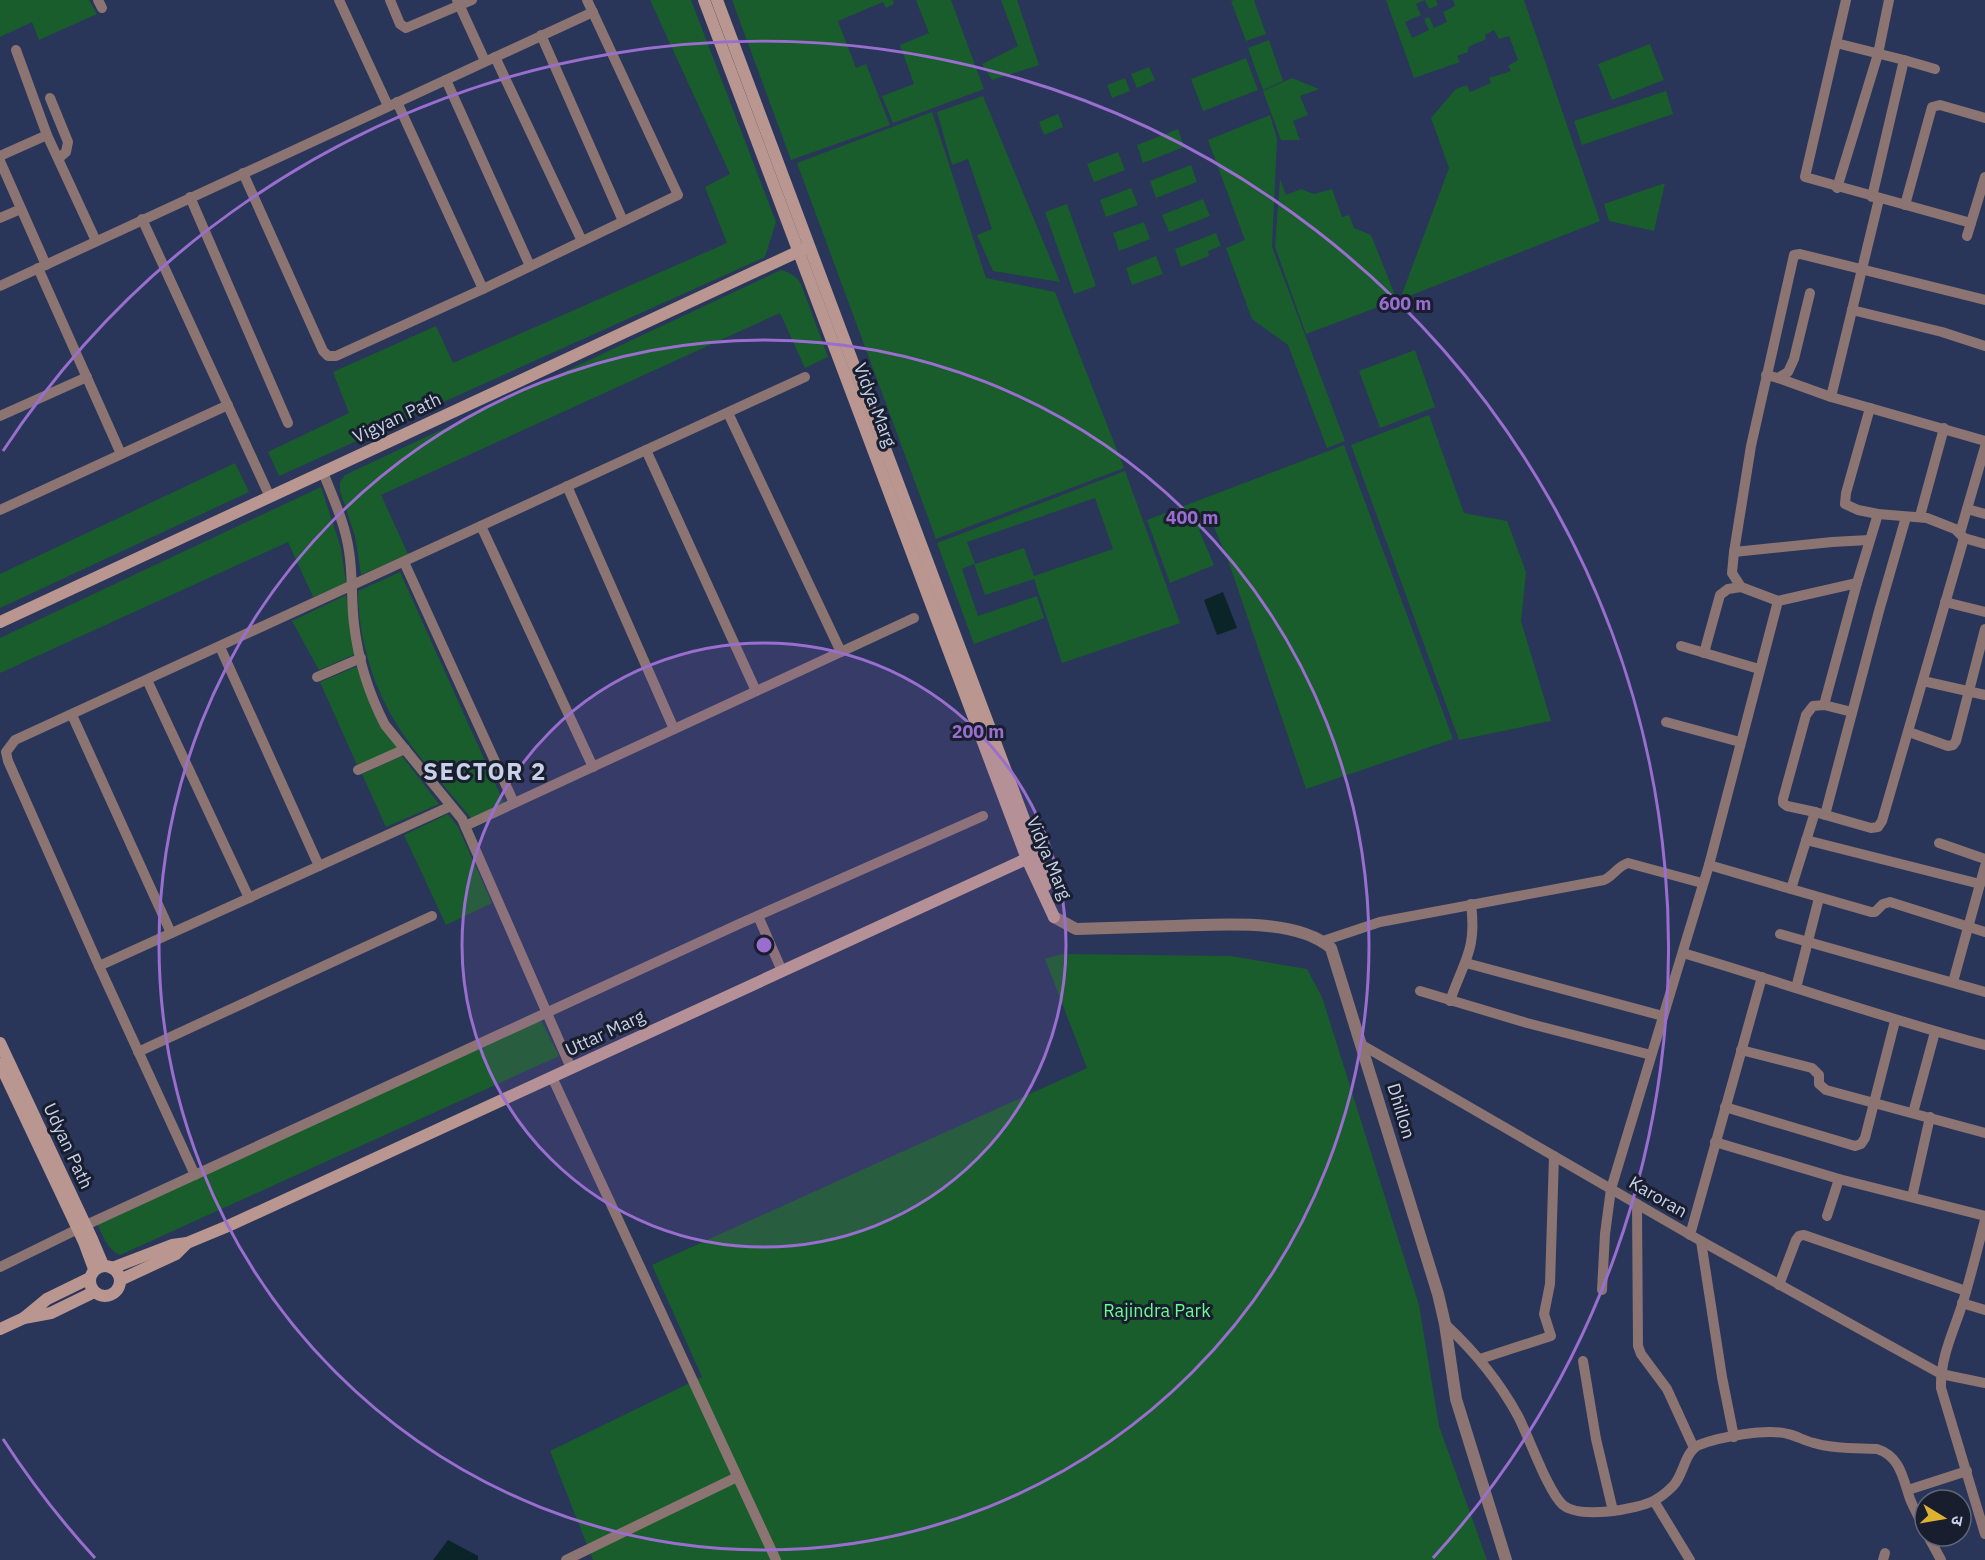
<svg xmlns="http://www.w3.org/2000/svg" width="1985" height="1560" viewBox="0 0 1985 1560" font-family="'IBM Plex Sans','Noto Sans Devanagari',sans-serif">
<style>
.green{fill:#195d2c;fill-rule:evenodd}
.water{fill:#0a2428}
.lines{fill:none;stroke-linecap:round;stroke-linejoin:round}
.minor{stroke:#8b7471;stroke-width:10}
.tertiary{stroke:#8b7471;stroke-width:12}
.secondary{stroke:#ba9690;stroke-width:12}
.ring{fill:none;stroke:#9a6ecf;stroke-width:3}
.labels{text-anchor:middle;stroke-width:6;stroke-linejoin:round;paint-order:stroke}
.street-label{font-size:18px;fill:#c8d1e8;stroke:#181e2e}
.park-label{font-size:18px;fill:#6bfb8e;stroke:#181e2e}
.district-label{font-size:24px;font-weight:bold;letter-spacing:1.5px;fill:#c8d1e8;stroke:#181e2e}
.centre{fill:#9a6ecf;stroke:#181e2e;stroke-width:3}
.ring-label{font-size:18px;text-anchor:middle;font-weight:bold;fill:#9a6ecf;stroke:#181e2e;stroke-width:6;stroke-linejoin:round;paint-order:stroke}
</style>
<rect width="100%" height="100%" fill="#293559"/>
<!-- green -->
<g class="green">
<path d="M 0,0 L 89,0 L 97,14 L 39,40 L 32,22 L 0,37 Z"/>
<path d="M 650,0 L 691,0 L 776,222 L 765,257 L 279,476 L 268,452 L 349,413 L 333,372 L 436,326 L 453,363 L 727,243 L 705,187 L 730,174 Z"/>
<path d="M 732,0 L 893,0 L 894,4 L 886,8 L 883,2 L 838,21 L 856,68 L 866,64 L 890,125 L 791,160 Z"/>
<path d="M 916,0 L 951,0 L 984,89 L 893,123 L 882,96 L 914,84 L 900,45 L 929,33 Z"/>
<path d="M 1001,0 L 1017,0 L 1039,65 L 992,80 L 982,64 L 1018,46 Z"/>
<path d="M 1235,0 L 1254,0 L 1266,34 L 1246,41 L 1231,1 Z"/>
<path d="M 1386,0 L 1436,0 L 1438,5 L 1429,9 L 1425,0 L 1416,4 L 1421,15 L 1405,22 L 1412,38 L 1429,30 L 1424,19 L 1429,17 L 1434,28 L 1447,22 L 1443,12 L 1455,6 L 1453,0 L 1524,0 L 1600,221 L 1404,298 L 1402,294 L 1449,168 L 1431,118 L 1456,89 L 1467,85 L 1470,92 L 1491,83 L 1489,78 L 1511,71 L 1508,66 L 1518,60 L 1509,36 L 1499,39 L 1494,30 L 1485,35 L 1486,39 L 1468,47 L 1468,52 L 1457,56 L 1460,62 L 1414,78 Z"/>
<path d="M 1269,40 L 1283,81 L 1263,90 L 1248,48 Z"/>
<path d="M 1650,44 L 1664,80 L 1612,100 L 1598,64 Z"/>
<path d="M 1246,58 L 1258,90 L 1203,111 L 1191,79 Z"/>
<path d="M 1149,67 L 1155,80 L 1137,88 L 1131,74 Z"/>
<path d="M 1125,78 L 1130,91 L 1112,98 L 1107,85 Z"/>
<path d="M 1292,78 L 1319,89 L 1300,96 L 1308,115 L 1293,121 L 1300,140 L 1281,140 L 1263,91 Z"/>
<path d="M 1666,91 L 1673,114 L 1582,145 L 1574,121 Z"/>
<path d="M 983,96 L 1060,282 L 993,271 L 977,235 L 992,229 L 968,159 L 952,165 L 937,112 Z"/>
<path d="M 932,112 L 986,278 L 1055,292 L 1124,468 L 936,539 L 797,163 Z"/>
<path d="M 1058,114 L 1063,127 L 1044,135 L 1039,122 Z"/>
<path d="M 1270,115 L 1277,139 L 1272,247 L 1345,441 L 1327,448 L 1288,345 L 1252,319 L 1226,248 L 1245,240 L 1208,140 Z"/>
<path d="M 1178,129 L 1184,147 L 1143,163 L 1137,145 Z"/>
<path d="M 1118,152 L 1125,170 L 1094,182 L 1087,164 Z"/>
<path d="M 1191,165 L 1197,182 L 1156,198 L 1150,181 Z"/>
<path d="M 1280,179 L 1286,195 L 1301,189 L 1314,194 L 1332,189 L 1342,217 L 1349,215 L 1354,228 L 1371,235 L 1397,300 L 1306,334 L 1275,247 Z"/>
<path d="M 1665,183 L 1654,231 L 1609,221 L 1604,204 Z"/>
<path d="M 1131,188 L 1138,205 L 1106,217 L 1100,200 Z"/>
<path d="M 1203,199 L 1210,216 L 1169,232 L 1162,215 Z"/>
<path d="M 1067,204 L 1096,286 L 1074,294 L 1045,212 Z"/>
<path d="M 1144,222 L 1150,239 L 1119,251 L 1113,233 Z"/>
<path d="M 1216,233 L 1221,246 L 1208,251 L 1209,256 L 1181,267 L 1175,249 Z"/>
<path d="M 1156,256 L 1163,274 L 1132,285 L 1126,268 Z"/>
<path d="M 781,270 C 791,273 796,276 801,284 L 828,357 L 805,368 L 780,313 L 381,495 L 408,554 L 361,575 L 355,536 L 340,491 L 340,482 L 345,475 Z"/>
<path d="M 1415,350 L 1435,407 L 1380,428 L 1359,371 Z"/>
<path d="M 1429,415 L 1464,513 L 1507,521 L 1526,572 L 1521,621 L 1551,721 L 1459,740 L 1351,445 Z"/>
<path d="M 1344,445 L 1453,739 L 1306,789 L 1228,560 L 1213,525 L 1199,530 L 1214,565 L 1170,583 L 1147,520 Z"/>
<path d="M 235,463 L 249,492 L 0,608 L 0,574 Z"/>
<path d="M 1125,471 L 1180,623 L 1062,663 L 1034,579 L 985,595 L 974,564 L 962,569 L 978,616 L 1037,596 L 1044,618 L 974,644 L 937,543 ZM 1095,498 L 1113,549 L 1034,576 L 1024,548 L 975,564 L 967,542 Z"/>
<path d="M 321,487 L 341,548 L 346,583 L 313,597 L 288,542 L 0,673 L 0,638 Z"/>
<path d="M 400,572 L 504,803 L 471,818 C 444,785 405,744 387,707 C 369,673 358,629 358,591 Z"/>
<path d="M 346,595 L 355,654 L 319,670 L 292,621 Z"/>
<path d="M 358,666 C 367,699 376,721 398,748 L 357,765 L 320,682 Z"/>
<path d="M 402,756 L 439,804 L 386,827 L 362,774 Z"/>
<path d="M 448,814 L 458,827 L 492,903 L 446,925 L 404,835 Z"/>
<path d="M 1062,954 L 1231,956 L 1307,969 L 1322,997 L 1419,1305 L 1439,1426 L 1487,1560 L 593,1560 L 550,1451 L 702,1377 L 652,1265 L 1087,1068 L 1045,959 Z"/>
<path d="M 541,1020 L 559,1056 L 120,1255 C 107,1249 103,1236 97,1224 Z"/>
</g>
<!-- water -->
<g class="water">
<path d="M 1223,592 L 1237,628 L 1217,635 L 1204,600 Z"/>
<path d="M 448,1540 L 478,1556 L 478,1560 L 433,1560 Z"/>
</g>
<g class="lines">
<!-- minor -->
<g class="minor">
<path d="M 98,0 L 102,8"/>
<path d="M 339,0 L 388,106"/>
<path d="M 390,0 L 400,24 L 406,28 L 472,0"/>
<path d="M 457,0 L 485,61"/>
<path d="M 1846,0 L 1805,177 L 1971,223"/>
<path d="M 541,35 L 623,221"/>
<path d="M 1836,43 L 1904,60 L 1872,197"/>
<path d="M 16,50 L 47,135 L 96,241"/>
<path d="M 495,57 L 582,241"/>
<path d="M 1904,60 L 1935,69"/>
<path d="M 446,80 L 530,266"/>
<path d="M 50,98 L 68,142 L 66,152 L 59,158"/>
<path d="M 397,102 L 483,289"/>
<path d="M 0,156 L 47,135"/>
<path d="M 0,161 L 46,265"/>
<path d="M 243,173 L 323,351 L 328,356 L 336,356 L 483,289 L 678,195 L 587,0"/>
<path d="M 1837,188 L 1878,54 L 1889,0"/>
<path d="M 190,197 L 288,423"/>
<path d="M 1905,205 L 1932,107 L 1940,105 L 1985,118"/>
<path d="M 0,218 L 21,209"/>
<path d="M 142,219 L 270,497"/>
<path d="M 1967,236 L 1985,177"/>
<path d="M 38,268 L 121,454"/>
<path d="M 0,286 L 593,12"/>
<path d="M 1852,310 L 1942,332 L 1985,346"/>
<path d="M 1766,375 L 1778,378 L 1788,372 L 1794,359 L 1810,293"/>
<path d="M 1778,378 L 1831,397 L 1870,408"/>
<path d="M 1831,397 L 1879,199"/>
<path d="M 728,413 L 841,652"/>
<path d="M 0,416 L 87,377"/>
<path d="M 646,450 L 756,691"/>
<path d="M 323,472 C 333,498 345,523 349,551 C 353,575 351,600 354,624 C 358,659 369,694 385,725 L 462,819 L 571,1068"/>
<path d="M 567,486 L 674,729"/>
<path d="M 1967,509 L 1985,514"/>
<path d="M 0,510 L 228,405"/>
<path d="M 1920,516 L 1944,428"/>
<path d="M 481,526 L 593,767"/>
<path d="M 1960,533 L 1985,447"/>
<path d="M 1964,538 L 1955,529 L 1927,518 L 1878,514 L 1858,510 L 1845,504 L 1846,493 L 1870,408 L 1985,441"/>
<path d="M 1734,552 L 1832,542 L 1869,540"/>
<path d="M 404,562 L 514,803"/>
<path d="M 1778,601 L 1741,587 L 1732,573 L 1734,552 L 1751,446 L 1794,255 L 1800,254 L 1985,300"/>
<path d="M 1945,602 L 1985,612"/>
<path d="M 1681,646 L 1759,669"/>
<path d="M 220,647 L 319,866"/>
<path d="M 1704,653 L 1720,595 L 1728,589 L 1741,587"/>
<path d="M 317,677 L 361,658"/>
<path d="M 147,680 L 249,898"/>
<path d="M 1923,681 L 1985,695"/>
<path d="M 1824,705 L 1857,583"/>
<path d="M 72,715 L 171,933"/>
<path d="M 1666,722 L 1740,742"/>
<path d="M 1909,732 L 1948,746 L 1953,745 L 1956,741 L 1985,629"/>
<path d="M 358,770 L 405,749"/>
<path d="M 1815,812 L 1787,806 L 1783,803 L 1783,799 L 1806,715 L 1813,706 L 1824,705 L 1852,712"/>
<path d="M 1825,815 L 1879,611 L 1906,517"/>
<path d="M 465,826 L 914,618"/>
<path d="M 1806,840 L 1980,884"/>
<path d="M 1939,843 L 1985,859"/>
<path d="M 1709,865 L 1778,601 L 1857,583 L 1878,514"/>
<path d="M 1791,889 L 1871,912 L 1875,912 L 1883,904 L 1890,902 L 1985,932"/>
<path d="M 758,916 L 782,971"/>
<path d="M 1780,934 L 1985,992"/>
<path d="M 1323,941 L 1380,922 L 1604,880 C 1613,876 1618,866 1628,863 L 1702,883"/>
<path d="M 1683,953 C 1784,983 1883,1018 1985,1045"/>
<path d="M 1466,963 L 1663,1016"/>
<path d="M 99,966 L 451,806"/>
<path d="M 1953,982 L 1985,866"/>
<path d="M 1796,988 L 1819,898"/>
<path d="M 1420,991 L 1527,1023 L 1651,1055"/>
<path d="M 1450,1001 C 1464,960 1477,950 1471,904"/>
<path d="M 1362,1045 L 1701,1241 L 1941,1374 L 1985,1383"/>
<path d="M 1741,1050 L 1812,1068 L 1819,1075 L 1819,1084 L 1826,1090 L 1985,1133"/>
<path d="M 138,1052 L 432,916"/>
<path d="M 552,1077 L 776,1560"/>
<path d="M 1725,1107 L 1855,1146 L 1861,1144 L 1865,1138 L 1895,1021"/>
<path d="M 1913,1113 L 1935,1032"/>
<path d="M 1715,1142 L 1839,1179 L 1827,1216"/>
<path d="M 195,1175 L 99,966 L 8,761 L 6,752 L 15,740 L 805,377"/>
<path d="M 1839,1179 L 1985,1216"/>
<path d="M 1912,1197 L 1930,1117"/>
<path d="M 1637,1204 L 1638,1346 L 1641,1354 L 1667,1389 L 1694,1448"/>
<path d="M 1985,1220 C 1978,1247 1971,1275 1963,1302 C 1954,1331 1940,1357 1941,1388 L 1985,1534"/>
<path d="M 1690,1235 L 1762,977"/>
<path d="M 1701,1241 L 1722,1377 L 1734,1437"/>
<path d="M 0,1267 L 86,1225 L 739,924 L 983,816"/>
<path d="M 1779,1285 L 1796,1240 L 1799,1236 L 1804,1235 L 1966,1291"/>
<path d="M 1602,1290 L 1605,1234 L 1611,1189 L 1709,865 L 1791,889 L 1815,812 L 1871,828 L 1878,827 L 1882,821 L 1964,538 L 1985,544"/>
<path d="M 1962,1303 L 1985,1310"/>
<path d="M 1445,1324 C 1474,1351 1499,1381 1518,1416 C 1529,1437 1548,1492 1563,1505 C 1580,1519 1637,1510 1655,1500 C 1661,1497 1668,1491 1673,1486 C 1684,1475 1684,1452 1699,1445 C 1719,1437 1767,1428 1788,1434 C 1797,1436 1805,1441 1814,1443 C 1833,1449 1857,1448 1877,1449 C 1900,1456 1903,1478 1910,1499 C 1914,1509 1920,1519 1925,1530"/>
<path d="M 1480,1359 L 1551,1336 L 1544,1314 L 1550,1284 L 1554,1156"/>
<path d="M 1583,1361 L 1596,1439 L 1613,1511"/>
<path d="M 1908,1490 L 1967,1471"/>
<path d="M 1654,1501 L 1690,1560"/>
<path d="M 1928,1536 L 1941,1560"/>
<path d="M 566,1560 L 737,1477"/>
<path d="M 1883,1560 L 1885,1553"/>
</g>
<!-- tertiary -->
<path class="tertiary" d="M 1054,917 L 1076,929 C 1108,928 1141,927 1173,926 C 1218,925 1295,917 1331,948 L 1438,1294 L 1445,1324 L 1456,1399 L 1506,1560"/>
<!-- secondary -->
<g class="secondary">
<path d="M 704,0 L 1027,859 L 1054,917"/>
<path d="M 717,0 L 1037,854 L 1046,885"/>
<path d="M 0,622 L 806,248"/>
<path d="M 0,1043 L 92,1239 L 103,1265"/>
<path d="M 0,1064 L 84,1242 L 94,1269"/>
<circle cx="105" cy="1281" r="15"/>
<path d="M 112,1268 L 172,1245 L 187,1243 L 228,1226 L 1037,854"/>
<path d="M 120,1280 L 176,1254 L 187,1243"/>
<path d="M 24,1318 L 47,1299 L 90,1278"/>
<path d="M 0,1329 L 24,1318 L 51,1313 L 94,1292"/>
</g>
</g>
<!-- distance rings -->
<circle cx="764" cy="945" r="302" fill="#9a6ecf" fill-opacity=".12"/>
<g class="ring">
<circle cx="764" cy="945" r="302"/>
<circle cx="764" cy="945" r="605"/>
<path d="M95 1558A907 907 0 0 1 3 1439M3 451A907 907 0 1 1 1433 1558"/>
</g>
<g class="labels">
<!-- street labels -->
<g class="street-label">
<text transform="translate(875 405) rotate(69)" y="6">Vidya Marg</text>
<text transform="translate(397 418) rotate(-25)" y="6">Vigyan Path</text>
<text transform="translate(1049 858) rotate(67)" y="6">Vidya Marg</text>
<text transform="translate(605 1033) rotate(-25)" y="6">Uttar Marg</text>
<text transform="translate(1401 1111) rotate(73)" y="6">Dhillon</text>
<text transform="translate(68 1146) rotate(65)" y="6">Udyan Path</text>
<text transform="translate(1658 1197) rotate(30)" y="6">Karoran</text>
</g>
<!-- park labels -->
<g class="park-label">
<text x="1157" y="1317">Rajindra Park</text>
</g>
<!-- district labels -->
<g class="district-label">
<text x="485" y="780">SECTOR 2</text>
</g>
</g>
<circle cx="764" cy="945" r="9" class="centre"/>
<g class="ring-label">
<text x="1405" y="310">600 m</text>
<text x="1192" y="524">400 m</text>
<text x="978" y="738">200 m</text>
</g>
<!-- north arrow -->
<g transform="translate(1943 1518) rotate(101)"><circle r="28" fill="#181e2e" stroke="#5e6678" stroke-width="1.5"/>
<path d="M0-4.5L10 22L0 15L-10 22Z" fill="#ddb233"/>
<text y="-9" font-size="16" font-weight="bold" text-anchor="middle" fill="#c8d1e8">उ</text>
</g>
</svg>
